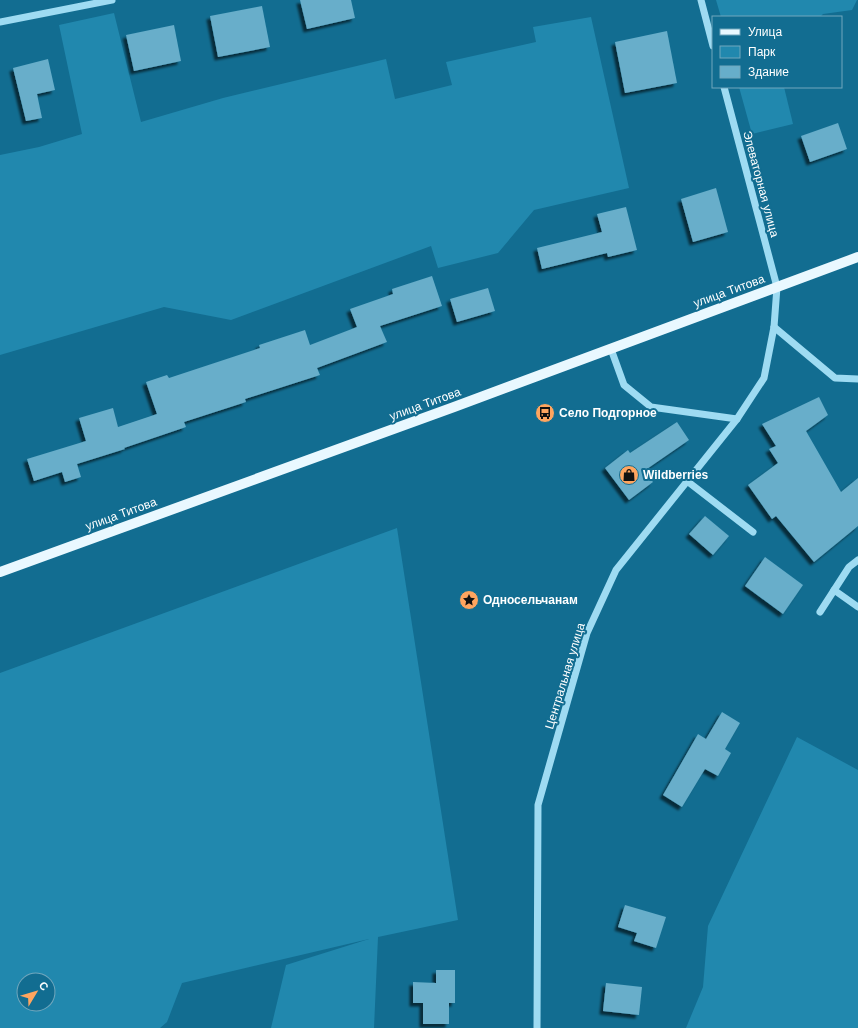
<svg xmlns="http://www.w3.org/2000/svg" width="858" height="1028" viewBox="0 0 858 1028" font-family="Arial,sans-serif">
<style>
.green{fill:#2188ae;fill-rule:evenodd}
.building{fill:#67aeca;filter:url(#shadow)}
.lines{fill:none;stroke-linecap:round;stroke-linejoin:round}
.minor{stroke:#9edbf2;stroke-width:7}
.major{stroke:#e9f8ff;stroke-width:10}
.labels{text-anchor:middle;stroke-width:4;stroke-linejoin:round;paint-order:stroke}
.street-label{font-size:12px;fill:#fff;stroke:#126d91}
.poi-label{font-size:12px;font-weight:bold;fill:#fff;stroke:#126d91;text-anchor:start}
</style>
<defs>
<filter id="shadow"><feDropShadow dx="-3.5" dy="3.5" stdDeviation="1" flood-color="#0009"/></filter>
</defs>
<rect width="100%" height="100%" fill="#126d91"/>
<!-- green -->
<g class="green">
<path d="M 716,0 L 857,0 L 852,10 L 823,14 L 820,17 L 721,17 Z"/>
<path d="M 114,13 L 141,122 L 223,98 L 386,59 L 395,99 L 452,85 L 446,62 L 536,42 L 533,27 L 591,17 L 629,188 L 534,210 L 498,253 L 438,268 L 431,246 L 231,320 L 164,307 L 0,355 L 0,155 L 39,147 L 82,134 L 59,25 Z"/>
<path d="M 739,87 L 784,87 L 793,124 L 752,134 Z"/>
<path d="M 397,528 L 458,920 L 378,937 L 374,1028 L 271,1028 L 286,965 L 369,939 L 182,983 L 167,1022 L 160,1028 L 0,1028 L 0,673 ZM 24,980 L 48,980 L 48,1004 L 24,1004 Z"/>
<path d="M 797,737 L 858,770 L 858,1028 L 686,1028 L 703,987 L 708,926 Z"/>
</g>
<!-- building -->
<g class="building">
<path d="M 300,0 L 351,0 L 355,18 L 307,29 Z"/>
<path d="M 262,6 L 270,47 L 218,57 L 210,16 Z"/>
<path d="M 174,25 L 181,61 L 134,71 L 126,35 Z"/>
<path d="M 667,31 L 677,83 L 625,93 L 615,42 Z"/>
<path d="M 48,59 L 55,90 L 37,94 L 42,118 L 26,121 L 13,68 Z"/>
<path d="M 838,123 L 847,149 L 810,162 L 801,136 Z"/>
<path d="M 716,188 L 728,232 L 693,242 L 681,199 Z"/>
<path d="M 626,207 L 637,250 L 608,257 L 607,253 L 542,269 L 537,248 L 602,232 L 597,214 Z"/>
<path d="M 432,276 L 442,306 L 380,326 L 387,342 L 317,368 L 320,375 L 245,399 L 246,402 L 184,422 L 186,427 L 124,448 L 125,449 L 77,464 L 81,477 L 65,482 L 62,472 L 34,481 L 27,459 L 86,441 L 79,418 L 113,408 L 118,427 L 157,414 L 146,382 L 167,375 L 169,378 L 260,348 L 259,345 L 305,330 L 310,345 L 357,327 L 350,309 L 393,294 L 392,289 Z"/>
<path d="M 488,288 L 495,311 L 457,322 L 450,299 Z"/>
<path d="M 819,397 L 828,415 L 806,431 L 841,492 L 858,478 L 858,526 L 814,562 L 776,516 L 772,519 L 748,485 L 778,463 L 769,449 L 776,446 L 762,424 Z"/>
<path d="M 677,422 L 689,440 L 644,471 L 653,482 L 629,500 L 605,468 L 628,450 L 630,453 Z"/>
<path d="M 705,516 L 729,536 L 713,555 L 689,534 Z"/>
<path d="M 765,557 L 803,585 L 783,614 L 745,586 Z"/>
<path d="M 722,712 L 740,723 L 725,749 L 731,753 L 718,776 L 705,769 L 682,807 L 663,795 L 698,734 L 706,739 Z"/>
<path d="M 625,905 L 666,917 L 656,948 L 634,941 L 637,933 L 618,927 Z"/>
<path d="M 436,970 L 455,970 L 455,1003 L 449,1003 L 449,1024 L 423,1024 L 423,1003 L 413,1003 L 413,982 L 436,983 Z"/>
<path d="M 606,983 L 642,987 L 639,1015 L 603,1011 Z"/>
</g>
<g class="lines">
<!-- minor -->
<g class="minor">
<path d="M 701,0 L 713,46"/>
<path d="M 0,22 L 112,0"/>
<path d="M 774,327 L 835,378 L 858,379"/>
<path d="M 611,349 L 624,385 L 651,407 L 737,419"/>
<path d="M 687,481 L 753,532"/>
<path d="M 834,590 L 858,607"/>
<path d="M 820,612 L 849,567 L 858,560"/>
<path d="M 537,1028 L 538,805 L 587,633 L 616,570 L 737,419 L 764,378 L 774,327 L 777,287 L 724,87"/>
</g>
<!-- major -->
<path class="major" d="M 0,572 L 454,407 L 858,257"/>
</g>
<!-- icons -->
<defs>
<symbol id="bus-disc" viewBox="-11 -11 22 22"><circle r="9.5" fill="#ffa55f" stroke="#126d91"/><path d="M-5-6H5V4H4V6H2V4H-2V6H-4V4H-5ZM-3.5-4V0h7V-4ZM-3.5 1.2v1.5H-2V1.2ZM2 1.2v1.5H3.5V1.2Z" fill="#111"/></symbol>
<symbol id="shop-disc" viewBox="-11 -11 22 22"><circle r="9.5" fill="#ffa55f" stroke="#126d91"/><path d="M-5-2.5h2.3a2.7 3.5 0 0 1 5.4 0H5L5.5 6h-11ZM-1.5-2.5h3a1.5 2.3 0 0 0-3 0Z" fill="#111"/></symbol>
<symbol id="sight-disc" viewBox="-11 -11 22 22"><circle r="9.5" fill="#ffa55f" stroke="#126d91"/><path d="M0-6L1.8-2.2L6-1.7L2.9 1.2L3.7 5.4L0 3.3L-3.7 5.4L-2.9 1.2L-6-1.7L-1.8-2.2Z" fill="#111"/></symbol>
</defs>
<g fill-rule="evenodd">
<use href="#bus-disc" x="534" y="402" width="22" height="22"/>
<use href="#shop-disc" x="618" y="464" width="22" height="22"/>
<use href="#sight-disc" x="458" y="589" width="22" height="22"/>
</g>
<g class="labels">
<!-- street labels -->
<g class="street-label">
<text transform="translate(761 184) rotate(75)" y="4">Элеваторная улица</text>
<text transform="translate(729 291) rotate(-20)" y="4">улица Титова</text>
<text transform="translate(425 404) rotate(-20)" y="4">улица Титова</text>
<text transform="translate(121 514) rotate(-20)" y="4">улица Титова</text>
<text transform="translate(565 676) rotate(-73)" y="4">Центральная улица</text>
</g>
<!-- poi labels -->
<g class="poi-label">
<text x="559" y="417">Село Подгорное</text>
<text x="643" y="479">Wildberries</text>
<text x="483" y="604">Односельчанам</text>
</g>
</g>
<!-- legend -->
<rect x="712" y="16" width="130" height="72" fill="#126d91" stroke="#71a7bd"/>
<rect x="720" y="29" width="20" height="6" fill="#e9f8ff" stroke="#71a7bd"/>
<text x="748" y="36" font-size="12" fill="#ffffff">Улица</text>
<rect x="720" y="46" width="20" height="12" fill="#2188ae" stroke="#71a7bd"/>
<text x="748" y="56" font-size="12" fill="#ffffff">Парк</text>
<rect x="720" y="66" width="20" height="12" fill="#67aeca" stroke="#71a7bd"/>
<text x="748" y="76" font-size="12" fill="#ffffff">Здание</text>
<!-- north arrow -->
<g transform="translate(36 992) rotate(52)"><circle r="19" fill="#126d91" stroke="#71a7bd"/>
<path d="M0-3L7 15L0 10L-7 15Z" fill="#ffa55f"/>
<text y="-6" font-size="11" font-weight="bold" text-anchor="middle" fill="#ffffff">С</text>
</g>
</svg>
